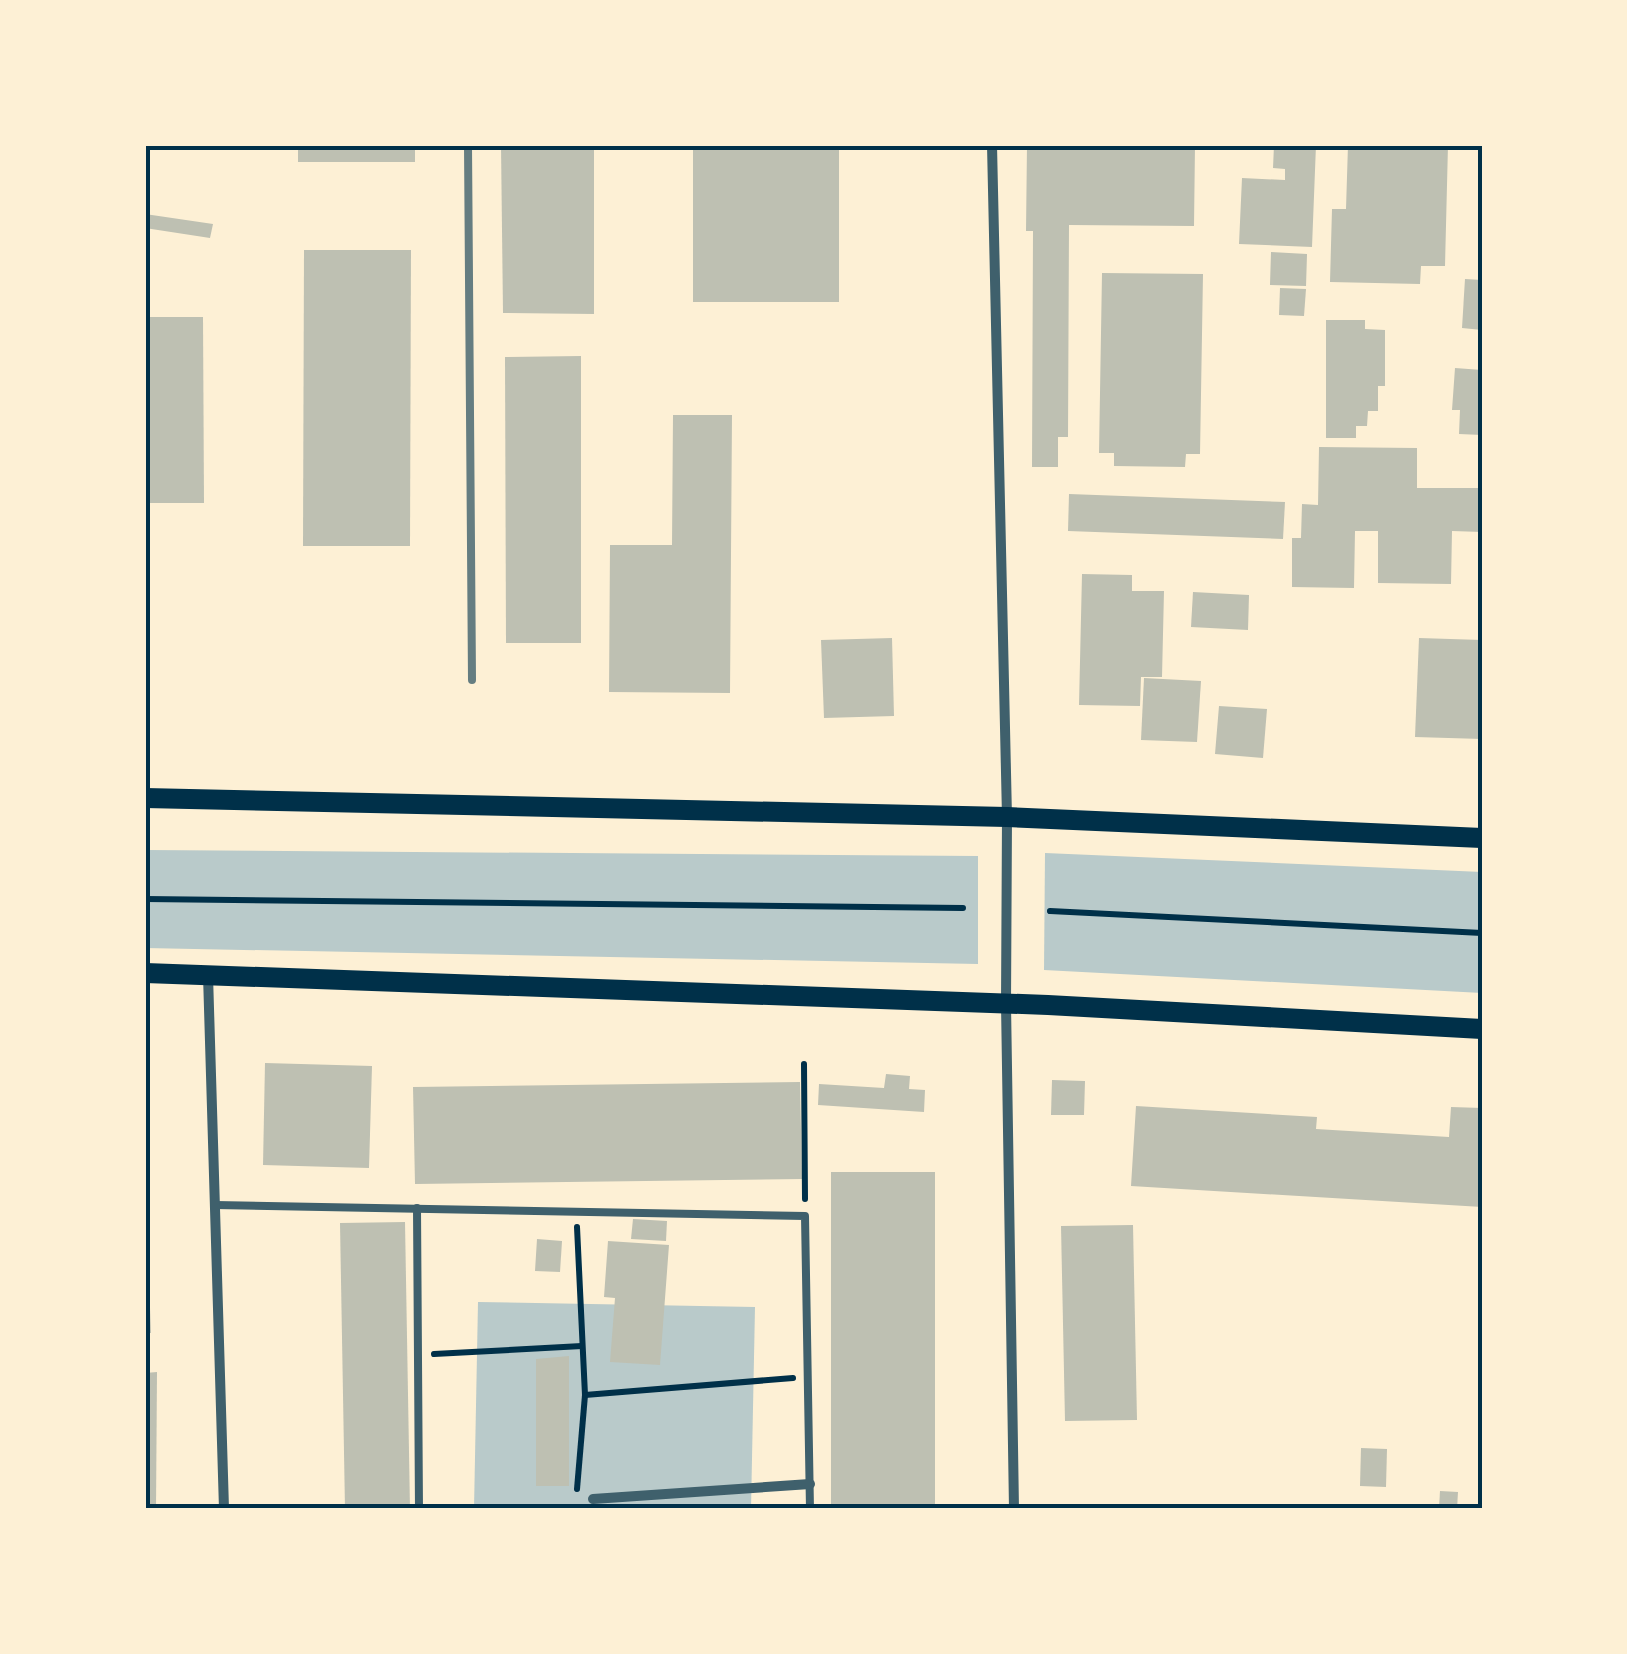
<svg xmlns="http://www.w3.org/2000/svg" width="1627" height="1654" viewBox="0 0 1627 1654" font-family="Spectral,serif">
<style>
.green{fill:#b9caca}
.building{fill:#bec0b2}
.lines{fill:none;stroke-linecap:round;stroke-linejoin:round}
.path{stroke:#003049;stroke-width:6}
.service{stroke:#3f606c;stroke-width:8}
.minor{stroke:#3f606c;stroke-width:10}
.secondary{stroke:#003049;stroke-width:20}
.rail{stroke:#657d81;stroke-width:8}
.neatline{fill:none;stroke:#003049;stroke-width:4}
</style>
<rect width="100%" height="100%" fill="#fdf0d5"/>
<!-- green -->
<g class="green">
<path d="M 145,850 L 978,856 L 978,964 L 145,948 Z"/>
<path d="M 1045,853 L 1482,872 L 1482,993 L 1044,970 Z"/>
<path d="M 478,1302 L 755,1307 L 751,1509 L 474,1509 Z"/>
</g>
<!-- building -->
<g class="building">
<rect x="298" y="145" width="117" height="17"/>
<path d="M 501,145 L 594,145 L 594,314 L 503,313 Z"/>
<rect x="693" y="145" width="146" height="157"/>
<path d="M 1027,145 L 1195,145 L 1194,226 L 1069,225 L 1068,437 L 1058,437 L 1058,467 L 1032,467 L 1033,231 L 1026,231 Z"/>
<path d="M 1274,145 L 1316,145 L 1312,247 L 1239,244 L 1242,178 L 1285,180 L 1285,169 L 1273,168 Z"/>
<path d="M 1348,145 L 1448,145 L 1445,266 L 1421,266 L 1420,284 L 1330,282 L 1332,209 L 1346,209 Z"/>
<path d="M 145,214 L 213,224 L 210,238 L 145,228 Z"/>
<path d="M 304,250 L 411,250 L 410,546 L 303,546 Z"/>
<path d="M 1271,252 L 1307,254 L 1306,286 L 1270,285 Z"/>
<path d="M 1102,273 L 1203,274 L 1200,454 L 1186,454 L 1185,467 L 1114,466 L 1114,453 L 1099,453 Z"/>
<path d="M 1465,279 L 1482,280 L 1482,330 L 1462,328 Z"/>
<path d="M 1280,288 L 1306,289 L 1304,316 L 1279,315 Z"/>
<path d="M 145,317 L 203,317 L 204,503 L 145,503 Z"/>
<path d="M 1326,320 L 1365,320 L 1365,329 L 1385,330 L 1385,386 L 1378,386 L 1378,411 L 1368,411 L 1367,426 L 1356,426 L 1356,438 L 1326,438 Z"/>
<path d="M 581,356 L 581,643 L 506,643 L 505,357 Z"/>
<path d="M 1455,368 L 1482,370 L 1482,435 L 1459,434 L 1460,410 L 1452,410 Z"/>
<path d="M 673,415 L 732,415 L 730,693 L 609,692 L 610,545 L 672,545 Z"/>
<path d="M 1319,447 L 1417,448 L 1417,488 L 1482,488 L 1482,532 L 1452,531 L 1451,584 L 1378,583 L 1378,531 L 1355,531 L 1354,588 L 1292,587 L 1292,538 L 1301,538 L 1302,504 L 1318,505 Z"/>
<path d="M 1069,494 L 1285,502 L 1283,539 L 1068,531 Z"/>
<path d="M 1082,574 L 1132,575 L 1132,591 L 1164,591 L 1162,677 L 1141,677 L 1140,706 L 1079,705 Z"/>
<path d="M 1193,592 L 1249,595 L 1248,630 L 1191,627 Z"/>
<path d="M 892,638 L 894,716 L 824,718 L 821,640 Z"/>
<path d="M 1419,638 L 1482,640 L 1482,739 L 1415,737 Z"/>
<path d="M 1144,678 L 1201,681 L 1197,742 L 1141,740 Z"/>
<path d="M 1219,706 L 1267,709 L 1263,758 L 1215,754 Z"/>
<path d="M 265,1063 L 372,1066 L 369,1168 L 263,1165 Z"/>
<path d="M 886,1074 L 910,1076 L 909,1089 L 925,1090 L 924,1112 L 818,1105 L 819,1084 L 884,1088 Z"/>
<path d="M 1052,1080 L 1085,1081 L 1084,1115 L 1051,1115 Z"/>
<path d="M 800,1082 L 802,1179 L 415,1184 L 413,1087 Z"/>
<path d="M 1136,1106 L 1317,1117 L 1316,1129 L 1449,1137 L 1451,1107 L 1482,1108 L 1482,1207 L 1131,1186 Z"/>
<rect x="831" y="1172" width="104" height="337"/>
<path d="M 633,1219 L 667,1221 L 666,1241 L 631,1239 Z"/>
<path d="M 405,1222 L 410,1509 L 345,1509 L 340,1223 Z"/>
<path d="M 1133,1225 L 1137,1420 L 1065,1421 L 1061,1226 Z"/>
<path d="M 537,1239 L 562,1241 L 560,1272 L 535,1271 Z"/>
<path d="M 608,1241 L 669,1245 L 660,1365 L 610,1362 L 615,1298 L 604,1297 Z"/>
<path d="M 145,1257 L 148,1257 L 151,1333 L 145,1333 Z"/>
<path d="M 569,1356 L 569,1486 L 536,1486 L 536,1359 Z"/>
<path d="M 157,1372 L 156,1509 L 145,1509 L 145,1373 Z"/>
<path d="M 1361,1448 L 1387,1449 L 1386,1487 L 1360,1486 Z"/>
<path d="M 1440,1491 L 1458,1492 L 1457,1509 L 1439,1509 Z"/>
</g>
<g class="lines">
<!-- path -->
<g class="path">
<path d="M 145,899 L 963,908"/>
<path d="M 1050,911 L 1482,933"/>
<path d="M 804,1064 L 805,1199"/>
<path d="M 577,1227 L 585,1395 L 793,1378"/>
<path d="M 434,1354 L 582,1346"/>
<path d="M 577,1489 L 585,1395"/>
</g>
<!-- service -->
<g class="service">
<path d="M 215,1205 L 805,1216 L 810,1509"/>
<path d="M 417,1208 L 419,1509"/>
</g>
<!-- minor -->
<g class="minor">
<path d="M 992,145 L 1007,817 L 1006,1004 L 1014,1509"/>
<path d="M 208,975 L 224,1509"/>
<path d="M 593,1499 L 810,1484"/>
</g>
<!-- secondary -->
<g class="secondary">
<path d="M 145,798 L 1007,817 L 1482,838"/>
<path d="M 145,973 L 1048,1005 L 1482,1029"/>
</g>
<!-- rail -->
<path class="rail" d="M 468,145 L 472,680"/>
</g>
<!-- border -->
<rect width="1627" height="1654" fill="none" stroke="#fdf0d5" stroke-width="295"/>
<rect x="148" y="148" width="1332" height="1358" class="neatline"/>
</svg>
